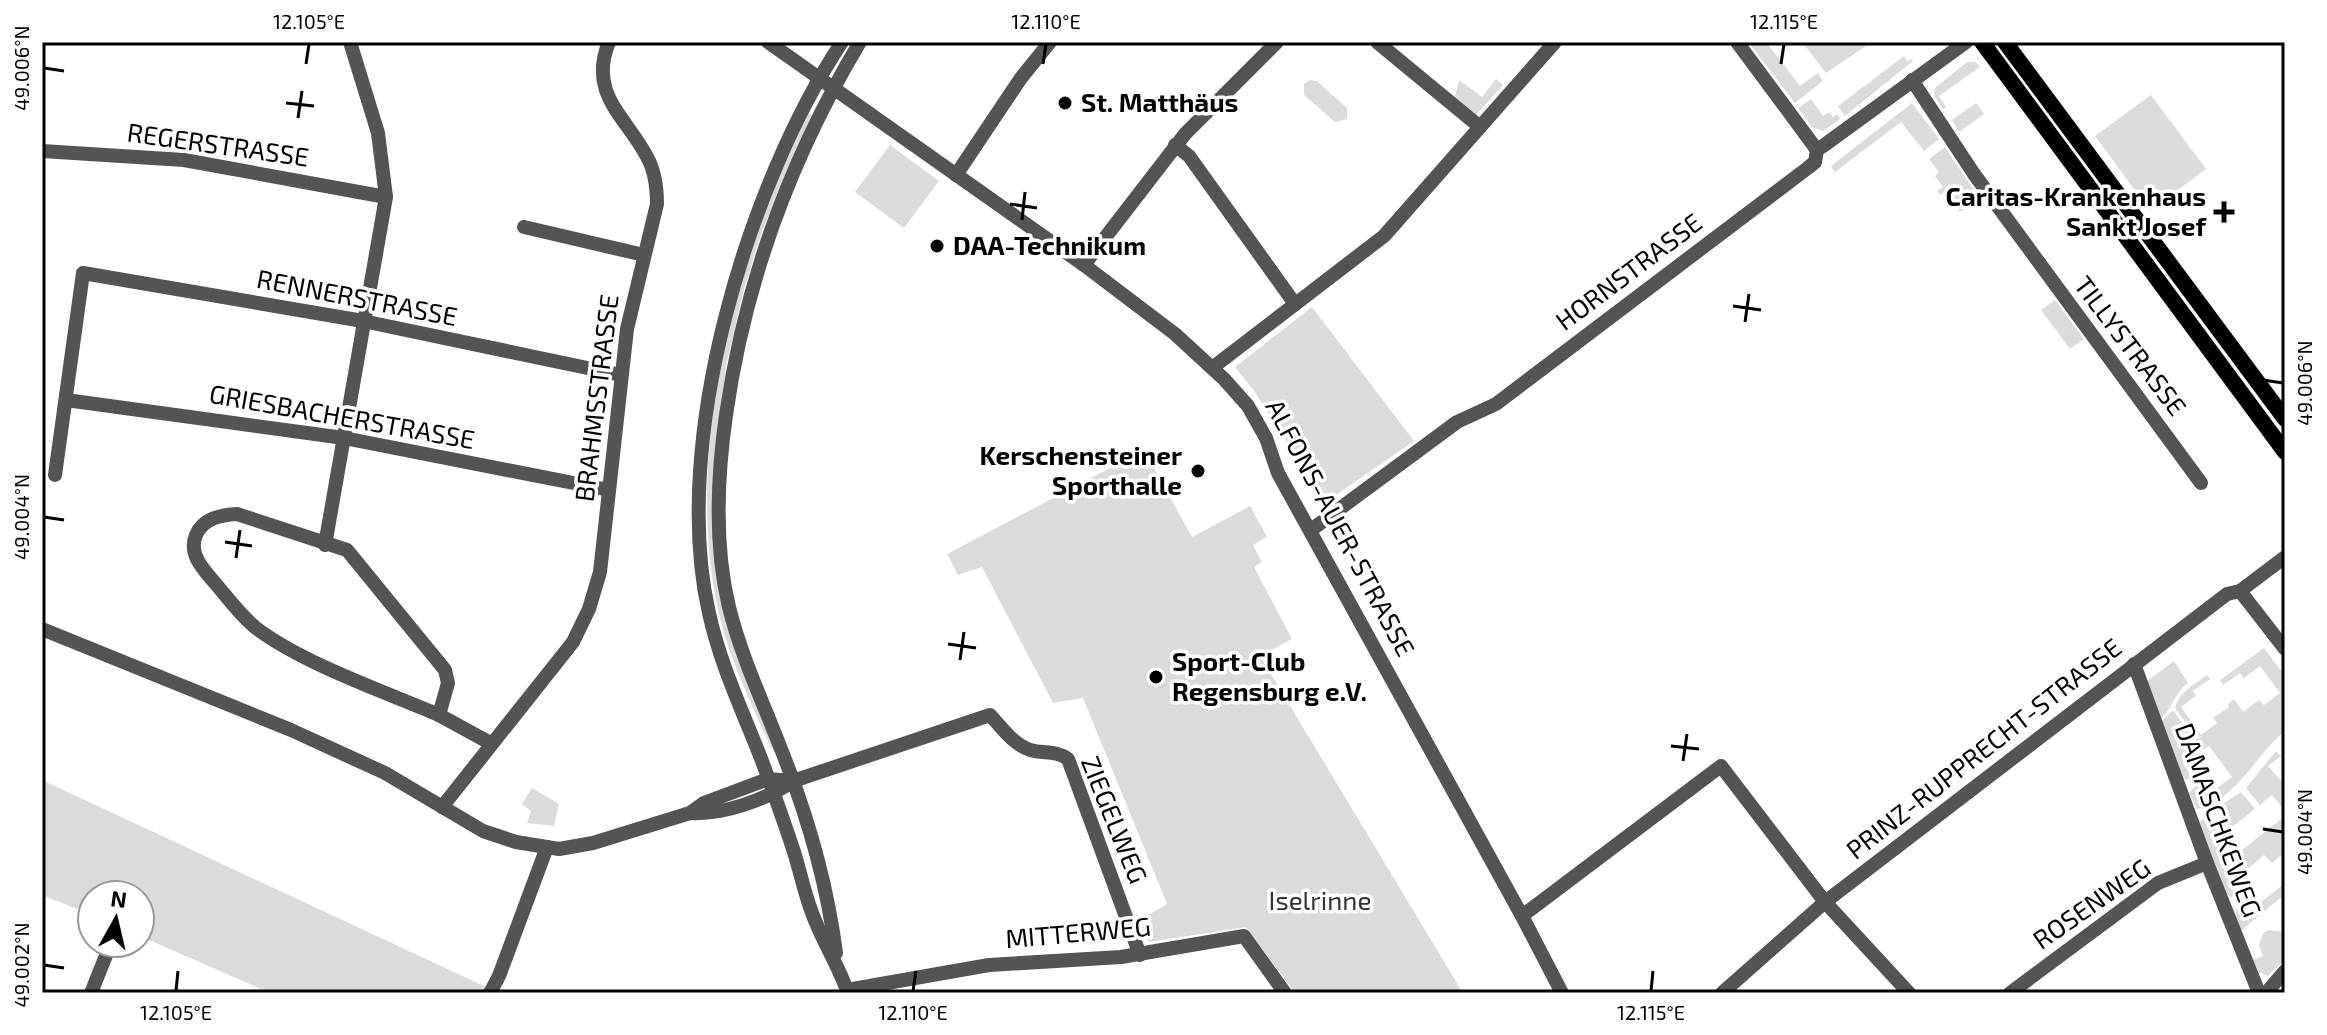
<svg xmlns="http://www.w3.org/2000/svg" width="2327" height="1035" viewBox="0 0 2327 1035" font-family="'Exo 2',sans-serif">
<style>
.green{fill:#dbdbdb}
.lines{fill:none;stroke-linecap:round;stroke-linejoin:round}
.minor{stroke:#545454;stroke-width:14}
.major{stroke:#000;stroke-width:16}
.ticks{fill:none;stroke:#000;stroke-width:3}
.poi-dot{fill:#000;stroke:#fff;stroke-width:3}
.labels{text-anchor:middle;stroke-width:7;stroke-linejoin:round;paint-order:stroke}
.poi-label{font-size:26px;font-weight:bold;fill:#000;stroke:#fff;text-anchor:start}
.street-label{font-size:26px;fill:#000;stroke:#fff}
.park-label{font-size:26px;fill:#323232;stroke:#fff}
.neatline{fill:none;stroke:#000;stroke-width:3}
.ticks-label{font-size:20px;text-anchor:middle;fill:#000}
</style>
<rect width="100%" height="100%" fill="#fff"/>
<!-- green -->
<g class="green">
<path d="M 1748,42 L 1766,42 L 1800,86 L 1818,73 L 1823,81 L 1795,103 Z"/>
<path d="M 1802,42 L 1872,42 L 1826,73 Z"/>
<path d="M 1904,56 L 1907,61 L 1911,59 L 1913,61 L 1845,116 L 1838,106 Z"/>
<path d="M 1967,62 L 1975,62 L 1980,67 L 1939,96 L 1946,107 L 1943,109 L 1934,96 L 1935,88 Z"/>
<path d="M 1496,79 L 1503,85 L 1476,115 L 1455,97 L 1459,80 L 1482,97 Z"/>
<path d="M 1310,80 L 1317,81 L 1347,108 L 1347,119 L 1335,122 L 1304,95 L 1304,84 Z"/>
<path d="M 2151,95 L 2206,169 L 2150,211 L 2095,136 Z"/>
<path d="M 1811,99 L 1823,116 L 1829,112 L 1833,117 L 1837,114 L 1840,119 L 1823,131 L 1812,127 L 1798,108 Z"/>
<path d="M 1912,103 L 1939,139 L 1924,151 L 1901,122 L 1835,172 L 1831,166 Z"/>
<path d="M 1976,103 L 1984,114 L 1959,132 L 1952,120 Z"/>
<path d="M 809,113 L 812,115 L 762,231 L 744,289 L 726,366 L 713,475 L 714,537 L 774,747 L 771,748 C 752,705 731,663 720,618 C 681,458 736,257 809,113 Z"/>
<path d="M 890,145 L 939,181 L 904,228 L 855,192 Z"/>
<path d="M 1945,147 L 1981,201 L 1978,204 L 1975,201 L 1960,212 L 1945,192 L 1940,195 L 1937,191 L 1943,187 L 1935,176 L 1939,172 L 1929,159 Z"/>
<path d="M 2055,300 L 2084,339 L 2070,349 L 2041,310 Z"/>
<path d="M 1312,307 L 1414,441 L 1326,502 L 1254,391 L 1235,367 Z"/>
<path d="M 1144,450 L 1192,537 L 1250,506 L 1267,537 L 1253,545 L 1262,562 L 1254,567 L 1292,639 L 1260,656 L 1463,993 L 1295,993 L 1246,927 L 1149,942 L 1143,936 L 1138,921 L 1167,904 L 1083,698 L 1053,703 L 982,567 L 958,575 L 947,554 Z"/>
<path d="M 2264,648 L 2285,676 L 2285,731 C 2256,754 2236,801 2197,809 L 2189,793 L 2200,781 L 2209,794 L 2232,777 L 2209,746 L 2186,762 L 2195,739 L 2203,737 L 2196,736 L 2175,708 C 2180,691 2194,685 2207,675 L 2210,679 L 2193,691 L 2196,696 L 2181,707 L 2201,735 L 2217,723 L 2213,718 L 2229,707 L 2228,704 L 2234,699 L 2243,712 L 2259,700 L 2264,705 L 2280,693 L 2260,666 L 2244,678 L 2240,673 L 2223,685 L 2220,680 Z"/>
<path d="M 2174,661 L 2188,683 C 2174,693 2173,709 2160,719 L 2146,682 Z"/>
<path d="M 2173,710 L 2193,738 L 2183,763 L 2192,777 L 2187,780 L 2183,779 L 2161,722 Z"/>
<path d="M 2276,751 L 2281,756 L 2268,766 L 2285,785 L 2285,811 L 2272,795 L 2260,805 L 2246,788 Z"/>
<path d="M 42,780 L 499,993 L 270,993 L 140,936 L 140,895 L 92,895 L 92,915 L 42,895 Z"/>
<path d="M 532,788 L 559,804 L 554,826 L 527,823 L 531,811 L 522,804 Z"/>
<path d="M 2241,792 L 2255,809 L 2231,828 L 2215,809 Z"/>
<path d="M 2209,813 L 2226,832 L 2213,842 L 2228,861 L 2285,816 L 2285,852 L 2272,863 L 2264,855 L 2230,884 L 2236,892 L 2231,897 L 2225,893 L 2199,823 Z"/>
<path d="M 2284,884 L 2285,894 L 2241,931 C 2237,920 2231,912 2241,904 L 2248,912 Z"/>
<path d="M 2268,930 L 2285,932 L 2285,959 L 2268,976 L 2259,972 L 2253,960 L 2263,956 L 2259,945 L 2263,933 Z"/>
</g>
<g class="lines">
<!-- minor -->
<g class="minor">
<path d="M 768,42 L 1084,265 L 1175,334 L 1224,379 L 1248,406 L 1266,438 L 1278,473 L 1522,916 L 1562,993"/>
<path d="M 842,42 C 747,185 670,443 709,613 C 720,664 743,712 762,761 C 773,791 784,821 794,852 C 800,871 804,891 811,910 C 821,939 838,964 848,993"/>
<path d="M 1377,42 L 1480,127"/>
<path d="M 1737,42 L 1817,150"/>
<path d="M 1912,80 L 1974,174 L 2201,483"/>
<path d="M 1175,145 L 1189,156 L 1295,304"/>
<path d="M 42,151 L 184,160 L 386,197"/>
<path d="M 956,175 L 1021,78 L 1050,42"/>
<path d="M 524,227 L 644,255"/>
<path d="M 1084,265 L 1185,134 L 1277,42"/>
<path d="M 1212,368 L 1384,236 L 1555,42"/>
<path d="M 66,400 L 344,438 L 609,490"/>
<path d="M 55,475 L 83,273 L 363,321 L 621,375"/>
<path d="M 237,514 L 347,550 L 445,670 L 448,683 L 439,715 C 383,691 304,664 256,628 C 240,615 228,598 215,583 C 203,569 188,554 196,535 C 203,518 221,515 237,514 Z"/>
<path d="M 1311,530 L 1457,422 L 1496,404 L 1809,167 L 1815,162 L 1817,150 L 1823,146 L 1966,42"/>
<path d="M 325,545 L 386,197 L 378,133 L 350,42"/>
<path d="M 2240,591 L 2285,649"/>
<path d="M 42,629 L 291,730 L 385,773 L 483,831 L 516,842 L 559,849 L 593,843 L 690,813 L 704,803 L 768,779 L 793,781"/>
<path d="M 2134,664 L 2207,863 L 2259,993"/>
<path d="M 439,715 L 492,744"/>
<path d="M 442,807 L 573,642 L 589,609 L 600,572 L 627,329 L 657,204 C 657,187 655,170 646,155 C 625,116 588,93 609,42"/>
<path d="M 690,813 C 723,815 766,800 793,781 L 990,715 C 1002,728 1013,744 1030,750 C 1044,754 1056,750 1068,759 L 1140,955"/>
<path d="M 1522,916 L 1721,766 L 1825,902 L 1909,993"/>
<path d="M 836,953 C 827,883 807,814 781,749 C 763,702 741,656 729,607 C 714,545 717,478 726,415 C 745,282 791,157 860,42"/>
<path d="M 847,990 L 989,965 L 1121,957 L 1244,936 L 1285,993"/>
<path d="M 91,993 L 111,943"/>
<path d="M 490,993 L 499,976 L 547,847"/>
<path d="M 1722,993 L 1825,902 L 2227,594 L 2240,591 L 2285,557"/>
<path d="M 2010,993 L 2158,883 L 2207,863"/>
<path d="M 2266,993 L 2285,971"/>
</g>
<!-- major -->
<g class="major">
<path d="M 1982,42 L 2285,452"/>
<path d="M 2005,42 L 2285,419"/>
</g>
</g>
<!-- ticks -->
<path class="ticks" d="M 306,64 L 309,44M 1043,64 L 1046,44M 1781,64 L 1784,44M 44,68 L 64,71M 286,103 L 314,106M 298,118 L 302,91M 1010,204 L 1037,208M 1022,220 L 1025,192M 1733,306 L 1761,310M 1745,322 L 1749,294M 2263,380 L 2283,383M 44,517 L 64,520M 225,542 L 252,546M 236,558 L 240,530M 948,644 L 976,648M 960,660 L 964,632M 1671,746 L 1699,749M 1683,761 L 1687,734M 2263,829 L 2283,832M 44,965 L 64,968M 176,991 L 178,971M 913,991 L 916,971M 1651,991 L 1653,971"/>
<!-- markers -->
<g class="poi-dot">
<circle cx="1065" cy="103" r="8"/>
<path d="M2220 200h8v8h8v8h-8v8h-8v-8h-8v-8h8z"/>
<circle cx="937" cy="246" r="8"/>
<circle cx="1198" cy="471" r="8"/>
<circle cx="1156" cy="677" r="8"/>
</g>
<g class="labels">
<!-- poi labels -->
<g class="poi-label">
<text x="1081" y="112">St. Matthäus</text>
<text x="2206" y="206" text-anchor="end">Caritas-Krankenhaus<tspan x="2206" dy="30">Sankt Josef</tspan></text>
<text x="953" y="255">DAA-Technikum</text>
<text x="1182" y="465" text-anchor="end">Kerschensteiner<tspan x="1182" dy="30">Sporthalle</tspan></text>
<text x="1172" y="671">Sport-Club<tspan x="1172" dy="30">Regensburg e.V.</tspan></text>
</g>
<!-- street labels -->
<g class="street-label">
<text transform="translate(218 145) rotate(8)" y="9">REGERSTRASSE</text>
<text transform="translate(1629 272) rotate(-37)" y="9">HORNSTRASSE</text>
<text transform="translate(357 298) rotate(11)" y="9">RENNERSTRASSE</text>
<text transform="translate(2130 346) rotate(53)" y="9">TILLYSTRASSE</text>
<text transform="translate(597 398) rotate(-83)" y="9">BRAHMSSTRASSE</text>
<text transform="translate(342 417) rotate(10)" y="9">GRIESBACHERSTRASSE</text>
<text transform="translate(1340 528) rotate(62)" y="9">ALFONS-AUER-STRASSE</text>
<text transform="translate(1984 749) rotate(-38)" y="9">PRINZ-RUPPRECHT-STRASSE</text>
<text transform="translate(1114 820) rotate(68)" y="9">ZIEGELWEG</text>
<text transform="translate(2218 820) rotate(70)" y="9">DAMASCHKEWEG</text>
<text transform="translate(2092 904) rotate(-35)" y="9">ROSENWEG</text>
<text transform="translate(1078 933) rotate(-5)" y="9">MITTERWEG</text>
</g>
<!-- park labels -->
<g class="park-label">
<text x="1320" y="910">Iselrinne</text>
</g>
</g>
<!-- border -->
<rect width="2327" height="1035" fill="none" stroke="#ffffff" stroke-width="88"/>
<!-- north arrow -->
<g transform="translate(116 919) rotate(8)"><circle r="38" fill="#ffffff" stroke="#999999" stroke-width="2"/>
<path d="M0-6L14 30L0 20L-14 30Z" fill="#000000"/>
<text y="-12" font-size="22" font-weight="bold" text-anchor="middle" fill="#000000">N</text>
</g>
<rect x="44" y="44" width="2239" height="947" class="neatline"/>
<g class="ticks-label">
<text x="309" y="29">12.105°E</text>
<text x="1046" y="29">12.110°E</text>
<text x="1784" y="29">12.115°E</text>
<text transform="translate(22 68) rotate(-90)" y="7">49.006°N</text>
<text transform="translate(2305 383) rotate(-90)" y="7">49.006°N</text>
<text transform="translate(22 517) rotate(-90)" y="7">49.004°N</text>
<text transform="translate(2305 832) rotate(-90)" y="7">49.004°N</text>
<text transform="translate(22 965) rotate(-90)" y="7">49.002°N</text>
<text x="176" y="1020">12.105°E</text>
<text x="913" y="1020">12.110°E</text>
<text x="1651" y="1020">12.115°E</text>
</g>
</svg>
